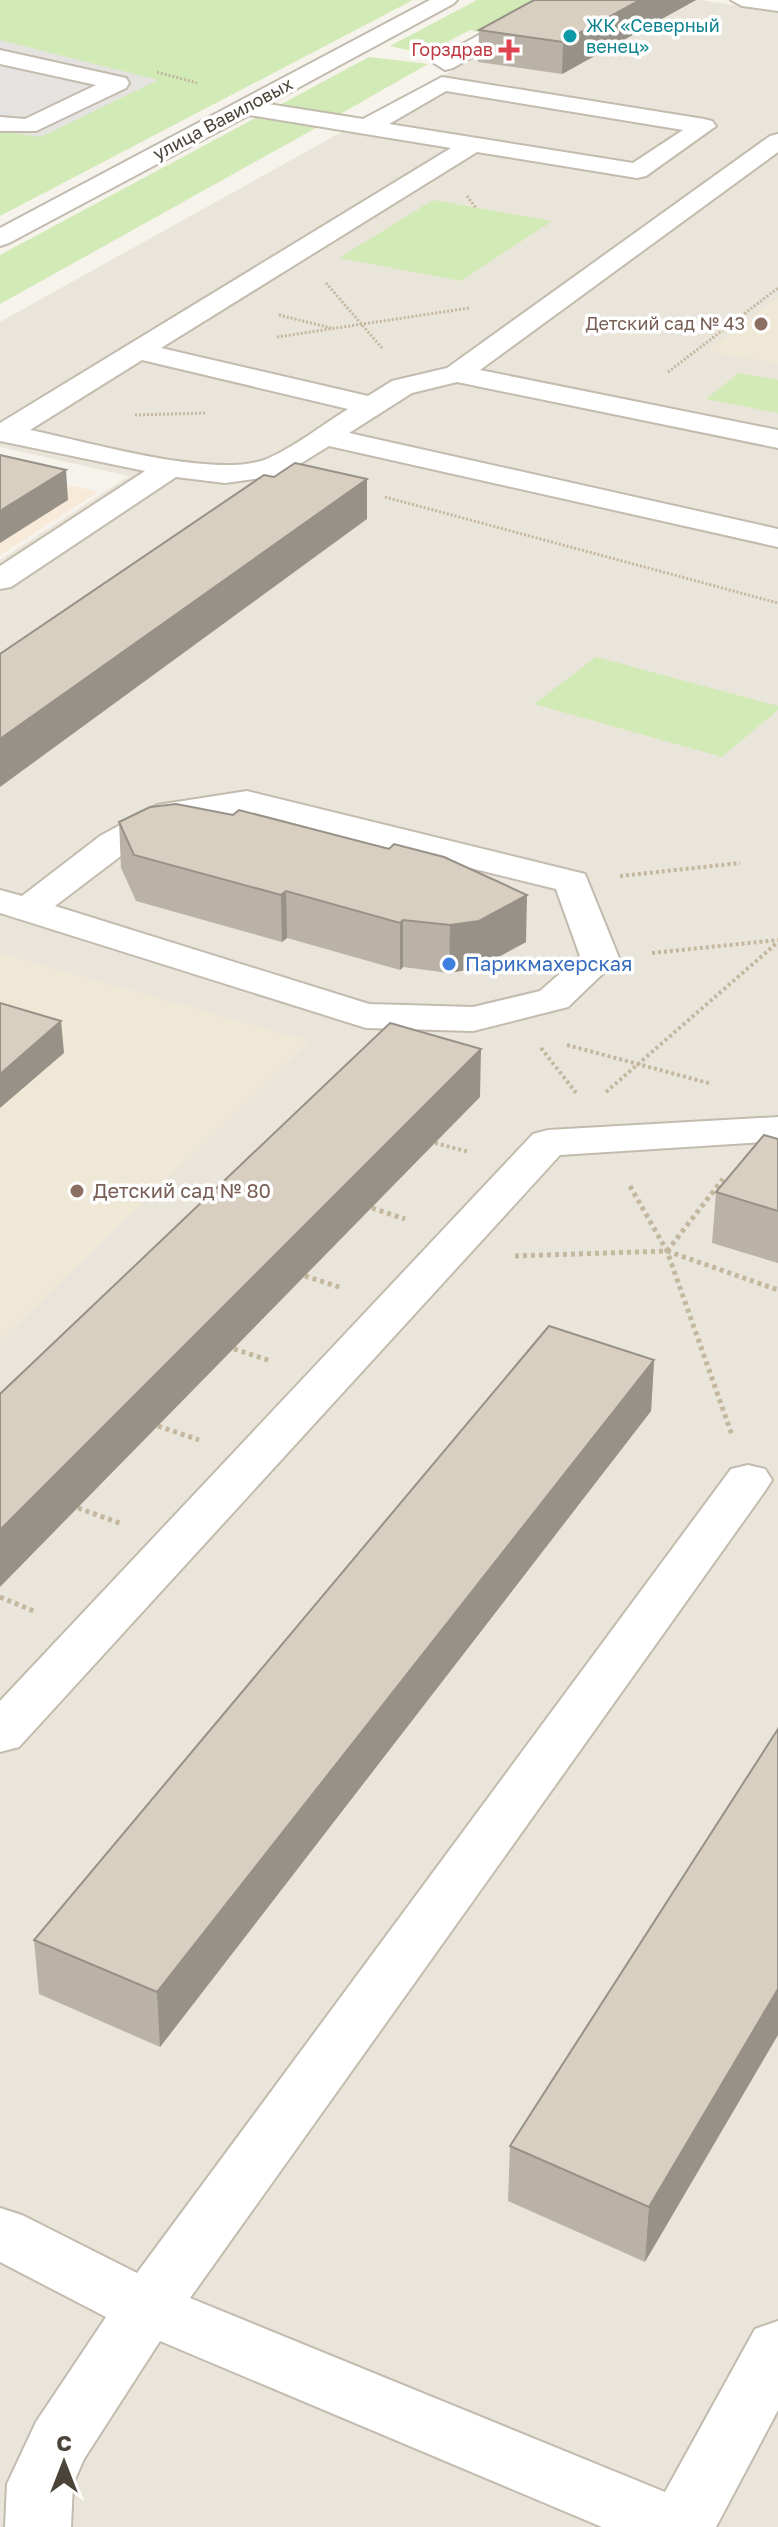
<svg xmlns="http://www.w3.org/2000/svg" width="778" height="2527" viewBox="0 0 778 2527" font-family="'Golos Text',sans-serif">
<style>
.residential{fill:#eae5da}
.commercial{fill:#f7ead8}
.education{fill:#efe8d6}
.green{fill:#d2eab5}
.parking{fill:#e5e3e0}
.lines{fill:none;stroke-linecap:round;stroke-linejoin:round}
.minor-casing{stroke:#c2bbae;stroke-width:4}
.path-far2{stroke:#c4b79f;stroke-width:3;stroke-dasharray:2 2;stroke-linecap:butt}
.path-far1{stroke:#c4b79f;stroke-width:4;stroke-dasharray:3 3;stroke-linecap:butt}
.path{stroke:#c4b79f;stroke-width:5;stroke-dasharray:4 4;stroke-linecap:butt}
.minor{fill:#fff;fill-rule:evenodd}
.wall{fill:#bab2a6}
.shaded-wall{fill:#979187}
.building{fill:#d8cfc1;stroke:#979187;stroke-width:2}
.culture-dot{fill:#0f9aa8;stroke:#fff;stroke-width:3}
.health-dot{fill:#e0444e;stroke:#fff;stroke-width:3}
.education-dot{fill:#8d6e63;stroke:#fff;stroke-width:3}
.shop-dot{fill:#3f7fe0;stroke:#fff;stroke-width:3}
.labels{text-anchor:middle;stroke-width:7;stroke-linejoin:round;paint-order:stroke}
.far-culture-label{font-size:18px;fill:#0d838f;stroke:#fff;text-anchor:start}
.far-health-label{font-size:18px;fill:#be3a42;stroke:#fff;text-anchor:end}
.far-street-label{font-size:18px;fill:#4b4439;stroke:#fff}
.far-education-label{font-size:18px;fill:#785e54;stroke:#fff;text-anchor:end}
.shop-label{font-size:20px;fill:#366cbe;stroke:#fff;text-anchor:start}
.education-label{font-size:20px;fill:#785e54;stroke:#fff;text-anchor:start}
</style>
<rect width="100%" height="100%" fill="#f6f3ec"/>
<!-- residential -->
<path class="residential" d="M 579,0 L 700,0 L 778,12 L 778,2527 L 0,2527 L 0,560 L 129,476 L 0,447 L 0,322 Z"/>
<!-- commercial -->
<path class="commercial" d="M 0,469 L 98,492 L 0,555 Z"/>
<!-- education -->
<g class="education">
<path d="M 778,297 L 778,364 L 708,351 Z"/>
<path d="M 0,953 L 309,1041 L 0,1341 Z"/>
</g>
<!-- green -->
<g class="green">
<path d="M 0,0 L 413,0 L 0,216 Z"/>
<path d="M 477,0 L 536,0 L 478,32 L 470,30 L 447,42 L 454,44 L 434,56 L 390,46 Z"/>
<path d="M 369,57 L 428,64 L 335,117 L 276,107 Z"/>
<path d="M 263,114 L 323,124 L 0,304 L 0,255 Z"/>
<path d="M 433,200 L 552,221 L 461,281 L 339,258 Z"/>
<path d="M 739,373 L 778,380 L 778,413 L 706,399 Z"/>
<path d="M 596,657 L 778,706 L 778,710 L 722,757 L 534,704 Z"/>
</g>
<!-- parking -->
<path class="parking" d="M 0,40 L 158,80 L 41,137 L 0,131 Z"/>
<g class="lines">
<defs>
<g id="minor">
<path d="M 430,0 L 457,0 L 453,4 L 268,104 L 363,119 L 442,77 L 704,119 L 712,121 L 716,126 L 646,176 L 637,178 L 477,152 L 161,348 L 368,396 L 392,381 L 447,368 L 770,136 L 778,134 L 778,152 L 480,370 L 778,430 L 778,448 L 457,382 L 412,393 L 349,433 L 778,529 L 778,547 L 329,446 L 285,473 L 275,476 L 225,483 L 176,477 L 11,587 L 0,589 L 0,566 L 145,471 L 0,441 L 0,423 L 451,148 L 249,115 L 9,243 L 0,246 L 0,228 ZM 446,91 L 683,130 L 633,163 L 389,124 ZM 142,360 L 348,409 C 322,425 296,446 269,458 C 218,481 86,441 30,430 Z"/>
<path d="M 543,0 L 570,0 L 453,68 L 445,70 L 434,63 L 437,58 Z"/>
<path d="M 731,0 L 778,0 L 778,11 L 742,6 Z"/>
<path d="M 0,50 L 126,78 L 129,83 L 126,88 L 36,131 L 0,131 L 0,117 L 25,119 L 96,85 L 0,64 Z"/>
<path d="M 247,791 L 585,874 L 619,958 L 568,1007 L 473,1031 L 366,1028 L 0,913 L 0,890 L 22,896 L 100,836 L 157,805 ZM 247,813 L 556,889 L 580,956 L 540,991 L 473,1007 L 369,1004 L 55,906 L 126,852 L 179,822 Z"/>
<path d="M 778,1117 L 778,1141 L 560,1155 L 19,1747 L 0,1752 L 0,1701 L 533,1134 L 548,1130 Z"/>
<path d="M 748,1465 L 765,1469 L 772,1480 L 765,1491 L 190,2298 L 665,2492 L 755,2329 L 778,2321 L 778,2410 L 716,2527 L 602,2527 L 160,2341 L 84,2459 L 73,2484 L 71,2527 L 5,2527 L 7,2484 L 36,2422 L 106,2317 L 0,2262 L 0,2208 L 22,2215 L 137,2273 L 731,1469 Z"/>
</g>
</defs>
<!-- minor casing -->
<use href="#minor" class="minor-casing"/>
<!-- path-far2 -->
<g class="path-far2">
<path d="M 157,72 L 197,83"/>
<path d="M 467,196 L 476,208"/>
<path d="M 326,283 L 382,348"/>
<path d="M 279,315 L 331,328"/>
<path d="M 277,337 L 469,308"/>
<path d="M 668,372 L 778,288"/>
<path d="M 135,415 L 205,413"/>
<path d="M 385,497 L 778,603"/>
</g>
<!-- path-far1 -->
<g class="path-far1">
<path d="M 620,876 L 740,863"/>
<path d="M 652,953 L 778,940"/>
<path d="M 567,1045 L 712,1084"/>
<path d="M 541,1048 L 577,1094"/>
<path d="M 606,1092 L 778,942"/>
<path d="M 435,1143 L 469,1152"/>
</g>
<!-- path -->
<g class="path">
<path d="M 630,1186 L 667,1251 L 732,1435"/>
<path d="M 372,1208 L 405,1219"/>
<path d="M 667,1251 L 723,1179"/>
<path d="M 515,1256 L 667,1251 L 778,1290"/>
<path d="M 305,1276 L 342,1288"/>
<path d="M 234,1349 L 271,1361"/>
<path d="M 158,1426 L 199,1440"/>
<path d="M 78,1508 L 122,1524"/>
<path d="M 0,1597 L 36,1612"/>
</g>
<!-- minor -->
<use href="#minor" class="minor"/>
</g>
<!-- wall -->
<g class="wall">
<path d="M 696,0 L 562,74 L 478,62 L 479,30 Z"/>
<path d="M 119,822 L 526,942 L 478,968 L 449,973 L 403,967 L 400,970 L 287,938 L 282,942 L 136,901 L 121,868 Z"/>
<path d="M 778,1139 L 778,1263 L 712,1243 L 716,1192 Z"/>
<path d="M 654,1360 L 651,1411 L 160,2047 L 39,1994 L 34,1940 Z"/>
<path d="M 778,1729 L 645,2262 L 508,2201 L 510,2146 Z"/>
</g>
<!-- shaded-wall -->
<g class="shaded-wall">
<path d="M 640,0 L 696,0 L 562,74 L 563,42 Z"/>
<path d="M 66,470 L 68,500 L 0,543 L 0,511 Z"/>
<path d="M 367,479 L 367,519 L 0,787 L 0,739 Z"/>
<path d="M 286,891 L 287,938 L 282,942 L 281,895 Z"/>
<path d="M 527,895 L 526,942 L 478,968 L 449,973 L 450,925 Z"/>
<path d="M 403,920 L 403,967 L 400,970 L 400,923 Z"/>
<path d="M 61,1021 L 64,1053 L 0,1108 L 0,1074 Z"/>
<path d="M 481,1049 L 480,1097 L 0,1587 L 0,1530 Z"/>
<path d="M 654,1360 L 651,1411 L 160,2047 L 157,1992 Z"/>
<path d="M 778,1989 L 778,2035 L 645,2262 L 649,2207 Z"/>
</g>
<!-- building -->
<g class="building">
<path d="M 534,0 L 640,0 L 563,42 L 479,30 Z"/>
<path d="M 0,455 L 66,470 L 0,511 Z"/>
<path d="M 295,463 L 367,479 L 0,739 L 0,654 L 264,475 L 274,477 Z"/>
<path d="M 176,804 L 233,815 L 239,810 L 389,849 L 394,844 L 444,857 L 527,895 L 479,921 L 450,925 L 403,920 L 400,923 L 286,891 L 281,895 L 134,855 L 119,822 L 150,807 Z"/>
<path d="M 0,1003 L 61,1021 L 0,1074 Z"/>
<path d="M 390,1023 L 481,1049 L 0,1530 L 0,1394 Z"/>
<path d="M 764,1135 L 778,1139 L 778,1211 L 716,1192 Z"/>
<path d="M 549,1326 L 654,1360 L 157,1992 L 34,1940 Z"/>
<path d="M 778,1729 L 778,1989 L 649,2207 L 510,2146 Z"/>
</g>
<!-- markers -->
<circle class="culture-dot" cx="570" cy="36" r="8"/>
<path class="health-dot" d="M505 38h8v8h8v8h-8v8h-8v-8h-8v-8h8z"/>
<g class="education-dot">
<circle cx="761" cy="324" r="8"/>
<circle cx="77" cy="1191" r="8"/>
</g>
<circle class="shop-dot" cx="449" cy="964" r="8"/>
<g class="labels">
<!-- far-culture labels -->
<g class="far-culture-label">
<text x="586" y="32">ЖК «Северный<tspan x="586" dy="21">венец»</tspan></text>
</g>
<!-- far-health labels -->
<g class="far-health-label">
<text x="493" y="56">Горздрав</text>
</g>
<!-- far-street labels -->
<g class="far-street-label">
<text transform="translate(223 119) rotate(-28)" y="6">улица Вавиловых</text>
</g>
<!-- far-education labels -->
<g class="far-education-label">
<text x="745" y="330">Детский сад № 43</text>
</g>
<!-- shop labels -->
<g class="shop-label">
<text x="465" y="971">Парикмахерская</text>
</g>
<!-- education labels -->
<g class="education-label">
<text x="93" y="1198">Детский сад № 80</text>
</g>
</g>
<!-- north arrow -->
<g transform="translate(64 2463)" stroke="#ffffff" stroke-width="6" paint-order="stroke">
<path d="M0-6L14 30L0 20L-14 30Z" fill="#4b4439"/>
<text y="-12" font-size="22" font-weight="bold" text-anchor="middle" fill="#4b4439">С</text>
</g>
</svg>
